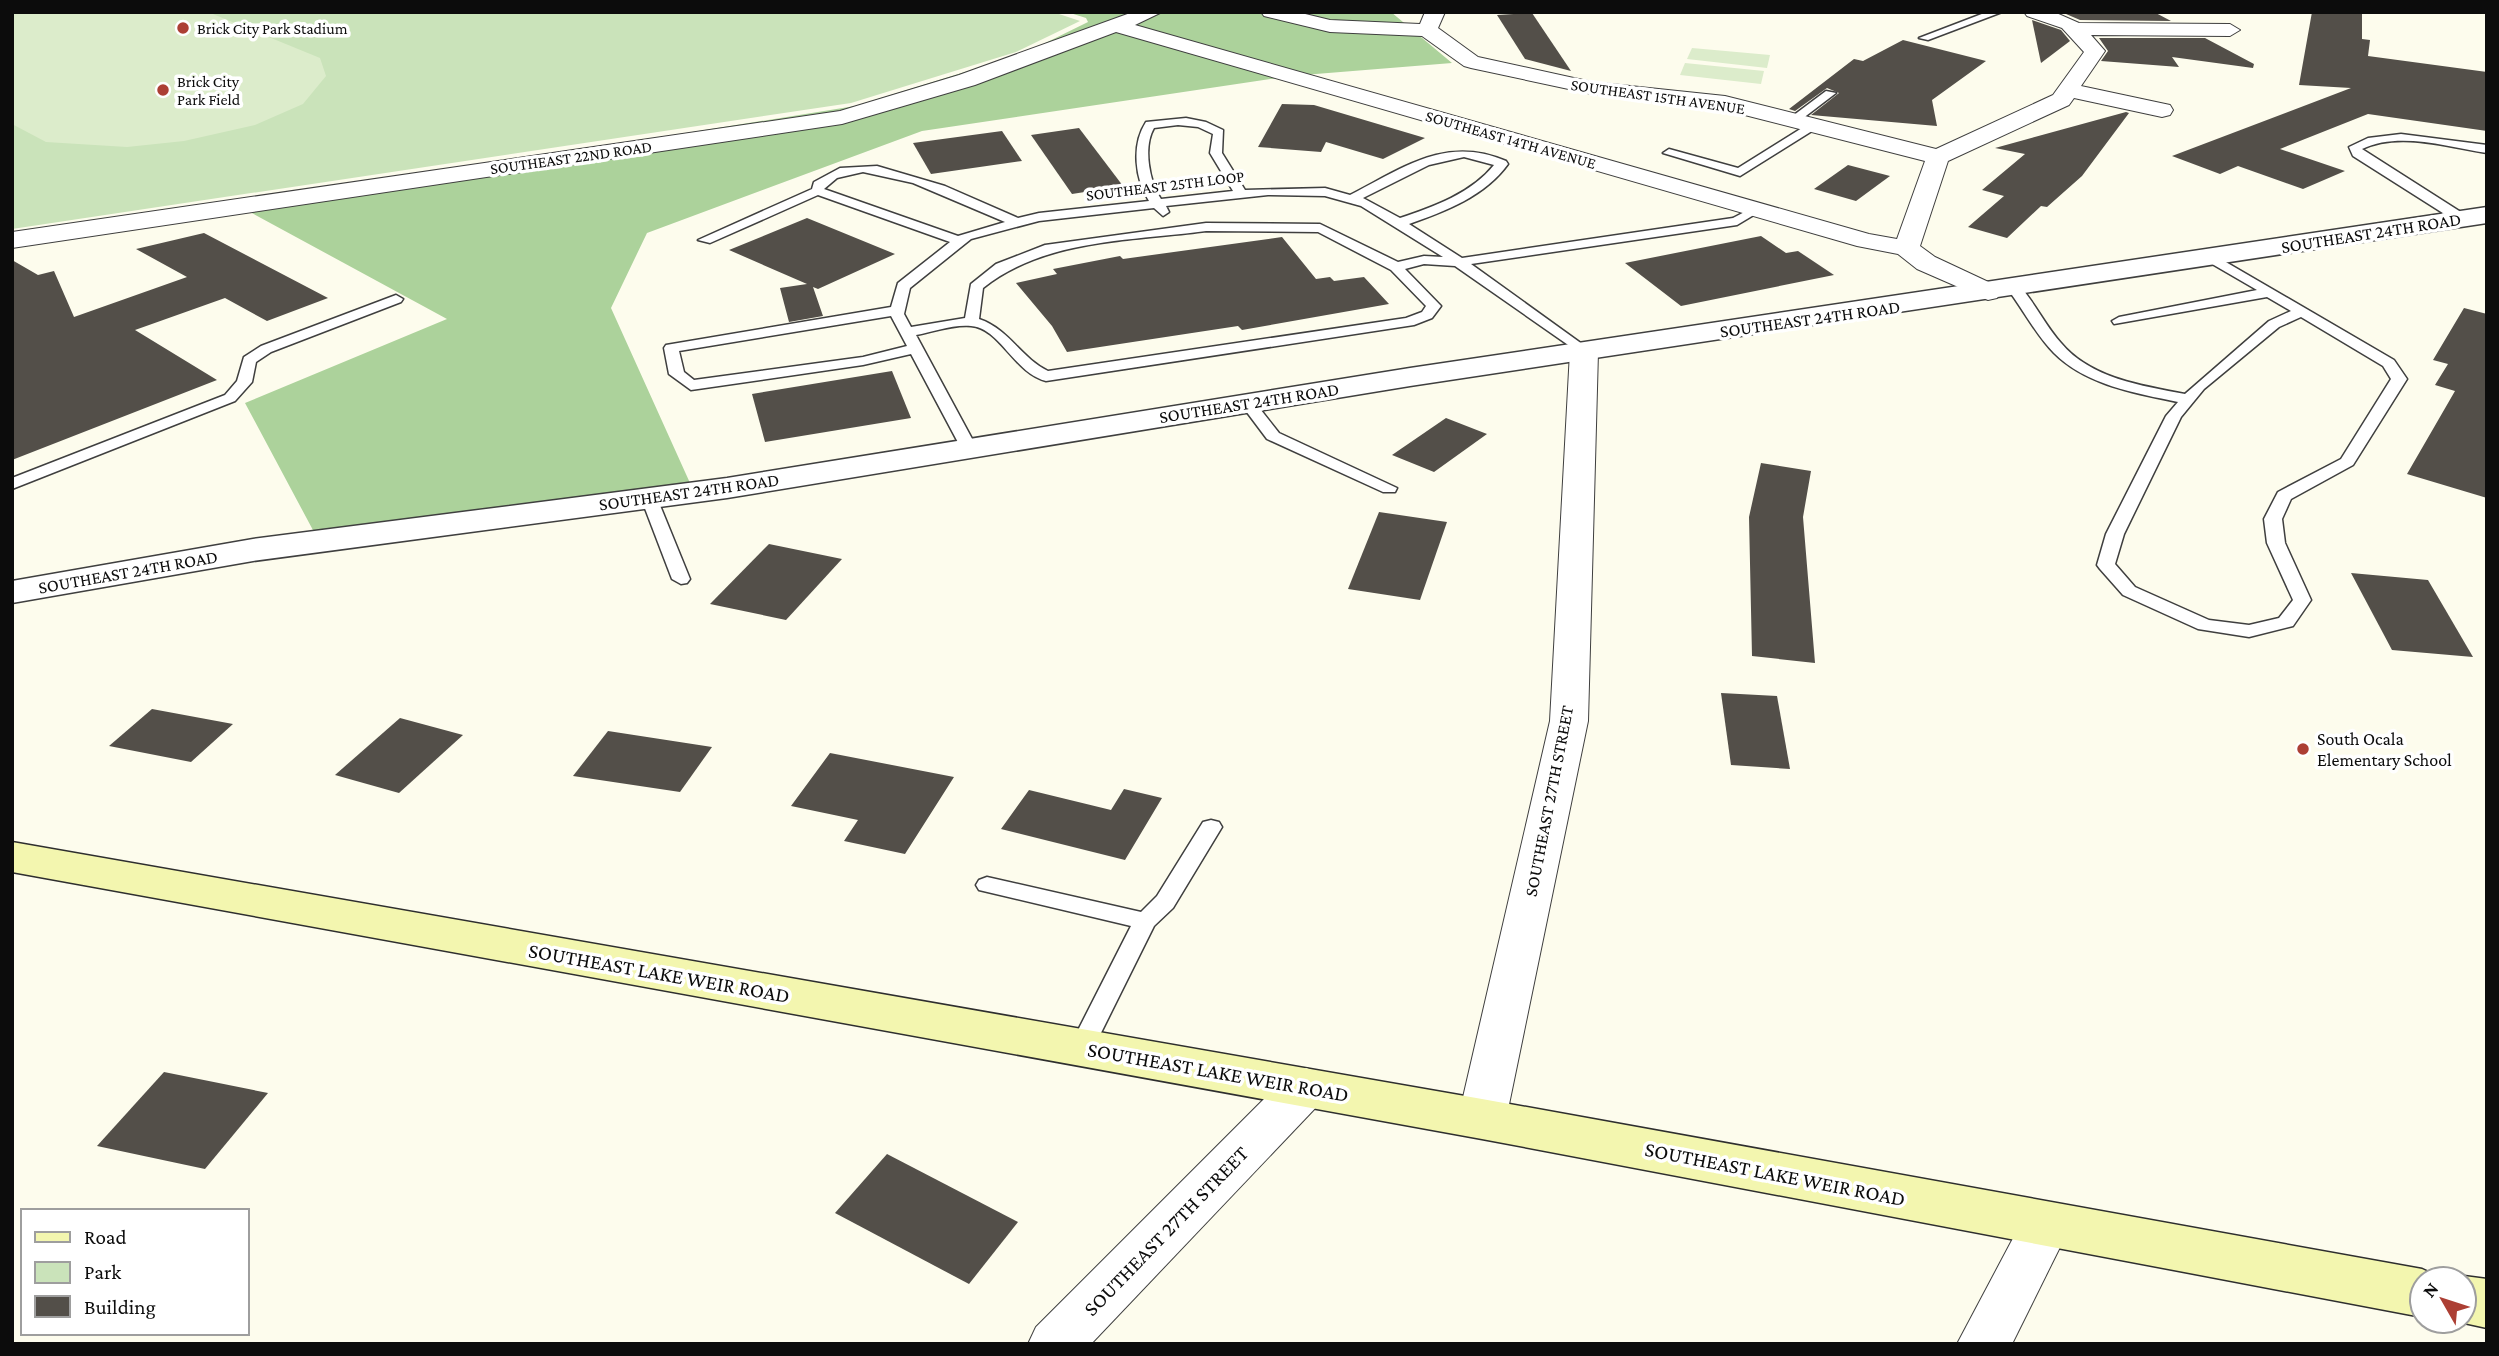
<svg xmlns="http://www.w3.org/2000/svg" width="2499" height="1356" viewBox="0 0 2499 1356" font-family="'Crimson Pro',serif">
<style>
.green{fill:#cae3ba}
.forest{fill:#acd29b}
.pitch{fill:#dceccb}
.building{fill:#534f49}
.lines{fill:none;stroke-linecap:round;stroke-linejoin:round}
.service-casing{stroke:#3f3f3f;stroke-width:3}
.minor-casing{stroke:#3f3f3f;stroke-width:2}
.tertiary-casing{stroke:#3f3f3f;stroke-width:3}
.secondary-casing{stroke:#2e2e2e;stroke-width:3}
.service{fill:#fff;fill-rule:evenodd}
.minor{fill:#fff;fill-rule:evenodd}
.tertiary{fill:#fff;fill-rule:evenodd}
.secondary{fill:#f3f6af;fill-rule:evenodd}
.poi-dot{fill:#ac3f34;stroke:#fff;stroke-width:2.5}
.labels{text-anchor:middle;stroke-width:7;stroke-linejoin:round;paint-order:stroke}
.far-poi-label{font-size:16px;fill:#0c0c0c;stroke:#fff;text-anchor:start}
.far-street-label{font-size:16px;fill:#0c0c0c;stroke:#fff}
.street-label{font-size:18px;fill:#0c0c0c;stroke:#fff}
.poi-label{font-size:18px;fill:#0c0c0c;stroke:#fff;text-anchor:start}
.near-street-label{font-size:21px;fill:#0c0c0c;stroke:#fff}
</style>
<rect width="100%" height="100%" fill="#fdfced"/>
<!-- green -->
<path class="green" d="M 12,12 L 1053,12 L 1080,21 L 1016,52 L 851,103 L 12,229 Z"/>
<!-- forest -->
<path class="forest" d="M 1067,12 L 1391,12 L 1452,63 L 1291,76 L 922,131 L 647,233 L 611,308 L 690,483 L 314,532 L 245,403 L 447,319 L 237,205 L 855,106 L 1023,54 L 1088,22 L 1086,18 Z"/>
<!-- pitch -->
<g class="pitch">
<path d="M 12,12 L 208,12 L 320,58 L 326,76 L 303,104 L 255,125 L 184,141 L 127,147 L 46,142 L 12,124 Z"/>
<path d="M 1692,48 L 1770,55 L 1767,68 L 1687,59 Z"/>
<path d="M 1685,63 L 1764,71 L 1761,84 L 1680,75 Z"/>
</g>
<!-- building -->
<g class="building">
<path d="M 2087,12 L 2154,12 L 2171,21 L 2080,20 L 2066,14 Z"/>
<path d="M 2312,12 L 2362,12 L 2362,39 L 2370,40 L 2368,56 L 2487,72 L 2487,131 L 2368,114 L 2280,149 L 2345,171 L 2303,189 L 2238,166 L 2220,174 L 2172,156 L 2351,88 L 2299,85 Z"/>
<path d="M 1532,13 L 1571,71 L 1525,59 L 1497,15 Z"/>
<path d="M 2032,20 L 2061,30 L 2070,41 L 2041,63 Z"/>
<path d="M 2099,38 L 2205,38 L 2254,64 L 2253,68 L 2172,57 L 2179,67 L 2101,61 L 2108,51 Z"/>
<path d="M 1903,40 L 1986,61 L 1932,100 L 1937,126 L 1811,115 L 1839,93 L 1827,88 L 1795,111 L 1789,109 L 1854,59 L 1863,61 Z"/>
<path d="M 1282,104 L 1314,105 L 1425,138 L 1383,159 L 1326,142 L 1321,152 L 1258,147 Z"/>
<path d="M 2126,112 L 2129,113 L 2082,176 L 2047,207 L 2041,206 L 2007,238 L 1968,227 L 2004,196 L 1982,190 L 2025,154 L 1995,148 Z"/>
<path d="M 1079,128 L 1123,186 L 1072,194 L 1031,135 Z"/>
<path d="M 1002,131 L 1022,161 L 931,174 L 913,143 Z"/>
<path d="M 1848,165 L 1890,176 L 1856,201 L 1814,189 Z"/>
<path d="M 807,218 L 895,254 L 818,289 L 813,287 L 823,316 L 789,322 L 780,288 L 807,284 L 729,250 Z"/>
<path d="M 204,233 L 328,298 L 267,321 L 225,298 L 135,330 L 217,380 L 12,460 L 12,260 L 38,275 L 54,271 L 74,317 L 187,277 L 136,249 Z"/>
<path d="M 1761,236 L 1786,253 L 1798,251 L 1834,275 L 1681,306 L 1625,263 Z"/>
<path d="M 1282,237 L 1316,279 L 1330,277 L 1334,281 L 1364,277 L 1389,304 L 1242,330 L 1238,326 L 1067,352 L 1052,326 L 1016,283 L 1057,274 L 1053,269 L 1120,256 L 1123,259 Z"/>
<path d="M 2464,308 L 2487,314 L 2487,498 L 2407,474 L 2455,391 L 2435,385 L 2448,364 L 2433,360 Z"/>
<path d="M 892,371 L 911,418 L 765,442 L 752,394 Z"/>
<path d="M 1446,418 L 1487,434 L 1434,472 L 1392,455 Z"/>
<path d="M 1761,463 L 1811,471 L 1803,517 L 1815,663 L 1752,656 L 1749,517 Z"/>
<path d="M 1379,512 L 1447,522 L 1420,600 L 1348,589 Z"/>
<path d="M 769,544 L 842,559 L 786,620 L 710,604 Z"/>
<path d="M 2351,573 L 2428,580 L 2473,657 L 2392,650 Z"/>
<path d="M 1721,693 L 1777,696 L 1790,769 L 1731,765 Z"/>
<path d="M 152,709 L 233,724 L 191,762 L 109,746 Z"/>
<path d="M 400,718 L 463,735 L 399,793 L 335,775 Z"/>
<path d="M 608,731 L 712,747 L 680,792 L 573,776 Z"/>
<path d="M 830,753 L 954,777 L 905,854 L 844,841 L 858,820 L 791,806 Z"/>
<path d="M 1124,789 L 1162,798 L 1125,860 L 1001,829 L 1029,790 L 1111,810 Z"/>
<path d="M 164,1072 L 268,1093 L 205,1169 L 97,1146 Z"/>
<path d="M 887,1154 L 1018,1222 L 969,1284 L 835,1213 Z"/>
</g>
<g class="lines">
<defs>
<g id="service">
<path d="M 1987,12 L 2002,12 L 1928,40 L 1919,38 Z"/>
<path d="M 1826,91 L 1836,93 L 1798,122 L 1790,122 L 1790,118 Z"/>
<path d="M 1186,118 L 1206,122 L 1223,130 L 1222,153 L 1245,190 L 1325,188 L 1350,195 C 1403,168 1446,135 1506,161 L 1508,164 C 1485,196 1446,211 1409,224 L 1462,258 L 1733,218 L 1756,206 L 1762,210 L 1737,225 L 1471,264 L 1589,349 L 1591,352 L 1584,356 L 1455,266 L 1424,264 L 1405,269 L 1441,306 L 1432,318 L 1414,325 L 1046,381 C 1014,373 1000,328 971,326 C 954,324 932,332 916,335 L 977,448 L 969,453 L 961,448 L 911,354 L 863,365 L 691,390 L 669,374 L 664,348 L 666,345 L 891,307 L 898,283 L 950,242 L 818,195 L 710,243 L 698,240 L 812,189 L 814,182 L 840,168 L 877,166 L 945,186 L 1018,218 L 1039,213 L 1149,201 C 1135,179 1131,145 1146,122 ZM 1178,125 L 1198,127 L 1213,134 L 1210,153 L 1233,191 L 1161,199 C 1149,181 1143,147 1154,128 ZM 1464,157 L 1494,165 C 1472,193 1433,207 1400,218 L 1363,198 L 1429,165 ZM 863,172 L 913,183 L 1005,222 L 958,236 L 824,189 L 837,178 ZM 1268,195 L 1325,196 L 1361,206 L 1443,257 L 1424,256 L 1398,262 L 1320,224 L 1206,223 L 1045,245 L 996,264 L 971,284 L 965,318 L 911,327 L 904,314 L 910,288 L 971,239 L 1039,221 L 1154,208 L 1163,216 L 1169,212 L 1166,206 ZM 1206,231 L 1318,232 L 1391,270 L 1426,306 L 1422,312 L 1406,318 L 1048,371 C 1021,358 1009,329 979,319 L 983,288 C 1044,239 1131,241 1206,231 ZM 891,316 L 907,346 L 863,357 L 694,380 L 684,372 L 679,351 Z"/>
<path d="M 1810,123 L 1820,126 L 1740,176 L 1663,153 L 1669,149 L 1738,168 Z"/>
<path d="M 2401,134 L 2487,145 L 2487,153 C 2448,147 2399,131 2362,149 L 2467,216 L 2467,222 L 2457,222 L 2353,156 L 2349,147 L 2368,138 Z"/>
<path d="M 2212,254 L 2394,360 L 2407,379 L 2353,465 L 2291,499 L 2282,519 L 2285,543 L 2311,600 L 2293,626 L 2249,637 L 2198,629 L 2123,595 L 2100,569 L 2097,565 L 2106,534 L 2166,416 L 2178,402 C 2135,393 2086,385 2054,353 C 2036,335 2023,309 2007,288 L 2019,285 C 2035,303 2045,325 2061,343 C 2090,378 2142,386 2185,394 L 2269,321 L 2291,311 L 2267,297 L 2114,324 L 2112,321 L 2119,317 L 2257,290 L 2207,261 L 2205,258 ZM 2301,317 L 2383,366 L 2391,379 L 2341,459 L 2278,492 L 2264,519 L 2267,543 L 2293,600 L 2279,618 L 2249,625 L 2209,620 L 2135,587 L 2115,564 L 2124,534 L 2181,417 L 2204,389 L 2279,327 Z"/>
<path d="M 396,295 L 403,299 L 401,302 L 271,352 L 256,362 L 252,382 L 235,401 L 12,489 L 12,478 L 225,395 L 237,381 L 244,357 L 261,346 Z"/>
<path d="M 1248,398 L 1253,400 L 1279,433 L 1397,488 L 1395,492 L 1383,492 L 1267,439 L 1240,403 Z"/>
<path d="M 649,493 L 657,498 L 690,579 L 687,583 L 681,584 L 672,579 L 641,498 Z"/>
<path d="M 1211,820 L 1219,822 L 1222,827 L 1173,908 L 1154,926 L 1090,1055 L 1081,1057 L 1072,1055 L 1069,1048 L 1131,926 L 979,890 L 976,885 L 979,880 L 987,877 L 1141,912 L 1157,896 L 1203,822 Z"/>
</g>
<g id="minor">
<path d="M 1133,12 L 1162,12 L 1135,25 L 1869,234 L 1897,239 L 1925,161 L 1725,110 L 1592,94 L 1471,68 L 1464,66 L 1422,36 L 1330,32 L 1264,16 L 1261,12 L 1297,12 L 1330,20 L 1420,24 L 1425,12 L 1445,12 L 1438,28 L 1478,57 L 1592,82 L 1725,96 L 1936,149 L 2053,95 L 2084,52 L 2062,28 L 2027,16 L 2024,12 L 2054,12 L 2079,23 L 2230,24 L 2240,30 L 2230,36 L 2091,35 L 2105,51 L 2081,86 L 2170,105 L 2173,110 L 2170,115 L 2162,117 L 2074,98 L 2069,105 L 1948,161 L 1920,246 L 1935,257 L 1997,286 L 2001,292 L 1997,298 L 1988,300 L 1917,269 L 1898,254 L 1857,246 L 1116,32 L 975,85 L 842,124 L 12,248 L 12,232 L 840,111 L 959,75 Z"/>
<path d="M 1584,343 L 1594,346 L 1598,352 L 1588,721 L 1506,1119 L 1499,1133 L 1482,1138 L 1465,1133 L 1458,1119 L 1550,721 L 1570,352 L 1574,346 Z"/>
<path d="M 1306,1068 L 1323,1074 L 1330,1087 L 1323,1100 L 1091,1344 L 1028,1344 L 1036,1327 L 1289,1074 Z"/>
<path d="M 2046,1203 L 2064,1210 L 2071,1225 L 2012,1344 L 1957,1344 L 2028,1210 Z"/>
</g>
<path id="tertiary" d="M 2487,207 L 2487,223 L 1410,386 L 727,498 L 253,561 L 12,603 L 12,581 L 253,539 L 727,478 L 1410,368 Z"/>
<g id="secondary">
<path d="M 12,842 L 1482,1099 L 2422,1269 L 2443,1279 L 2422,1279 L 2422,1317 L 1482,1139 L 12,872 Z"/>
<path d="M 2464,1276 L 2487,1279 L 2487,1328 L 2455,1321 L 2464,1321 L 2464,1279 L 2455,1279 Z"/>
</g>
</defs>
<!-- service casing -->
<use href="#service" class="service-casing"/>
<!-- minor casing -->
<use href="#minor" class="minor-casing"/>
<!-- tertiary casing -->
<use href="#tertiary" class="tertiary-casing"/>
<!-- secondary casing -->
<use href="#secondary" class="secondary-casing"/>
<!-- service -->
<use href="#service" class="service"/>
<!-- minor -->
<use href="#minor" class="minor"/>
<!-- tertiary -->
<use href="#tertiary" class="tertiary"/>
<!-- secondary -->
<use href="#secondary" class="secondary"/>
</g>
<!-- markers -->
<g class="poi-dot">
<circle cx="183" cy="28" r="7"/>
<circle cx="163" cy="90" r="7"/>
<circle cx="2303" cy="749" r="7"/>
</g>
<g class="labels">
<!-- far-poi labels -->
<g class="far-poi-label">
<text x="197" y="34">Brick City Park Stadium</text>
<text x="177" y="87">Brick City<tspan x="177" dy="18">Park Field</tspan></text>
</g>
<!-- far-street labels -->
<g class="far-street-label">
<text transform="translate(1658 96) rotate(8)" y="6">SOUTHEAST 15TH AVENUE</text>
<text transform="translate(1511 139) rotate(16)" y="6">SOUTHEAST 14TH AVENUE</text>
<text transform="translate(571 157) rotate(-8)" y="6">SOUTHEAST 22ND ROAD</text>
<text transform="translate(1165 185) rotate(-7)" y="6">SOUTHEAST 25TH LOOP</text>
</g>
<!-- street labels -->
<g class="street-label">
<text transform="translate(2371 233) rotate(-9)" y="6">SOUTHEAST 24TH ROAD</text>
<text transform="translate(1810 319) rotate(-8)" y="6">SOUTHEAST 24TH ROAD</text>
<text transform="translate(1249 403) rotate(-9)" y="6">SOUTHEAST 24TH ROAD</text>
<text transform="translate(689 492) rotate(-8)" y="6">SOUTHEAST 24TH ROAD</text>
<text transform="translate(128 572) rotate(-10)" y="6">SOUTHEAST 24TH ROAD</text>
<text transform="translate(1549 801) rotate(-79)" y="6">SOUTHEAST 27TH STREET</text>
</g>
<!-- poi labels -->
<g class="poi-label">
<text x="2317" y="745">South Ocala<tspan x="2317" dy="21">Elementary School</tspan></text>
</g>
<!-- near-street labels -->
<g class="near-street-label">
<text transform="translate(659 973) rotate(10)" y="7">SOUTHEAST LAKE WEIR ROAD</text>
<text transform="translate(1218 1072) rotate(10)" y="7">SOUTHEAST LAKE WEIR ROAD</text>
<text transform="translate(1775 1174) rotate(11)" y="7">SOUTHEAST LAKE WEIR ROAD</text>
<text transform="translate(1166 1231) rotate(-46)" y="7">SOUTHEAST 27TH STREET</text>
</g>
</g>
<!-- border -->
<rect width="2499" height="1356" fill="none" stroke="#0c0c0c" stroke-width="28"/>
<!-- legend -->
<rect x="21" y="1209" width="228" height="126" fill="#ffffff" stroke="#9e9e9e" stroke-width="2"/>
<rect x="35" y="1232" width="35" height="10" fill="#f3f6af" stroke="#9e9e9e" stroke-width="2"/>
<text x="84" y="1244" font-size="21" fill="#0c0c0c">Road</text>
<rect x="35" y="1262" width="35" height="21" fill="#cae3ba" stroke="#9e9e9e" stroke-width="2"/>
<text x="84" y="1279" font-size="21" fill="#0c0c0c">Park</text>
<rect x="35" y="1296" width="35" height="21" fill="#534f49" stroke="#9e9e9e" stroke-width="2"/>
<text x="84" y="1314" font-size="21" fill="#0c0c0c">Building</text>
<!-- north arrow -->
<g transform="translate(2443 1300) rotate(309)"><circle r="33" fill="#ffffff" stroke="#9e9e9e" stroke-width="2"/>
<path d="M0-5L12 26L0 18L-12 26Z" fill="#ac3f34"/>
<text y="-10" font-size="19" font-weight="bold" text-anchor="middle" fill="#0c0c0c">N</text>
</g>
</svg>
